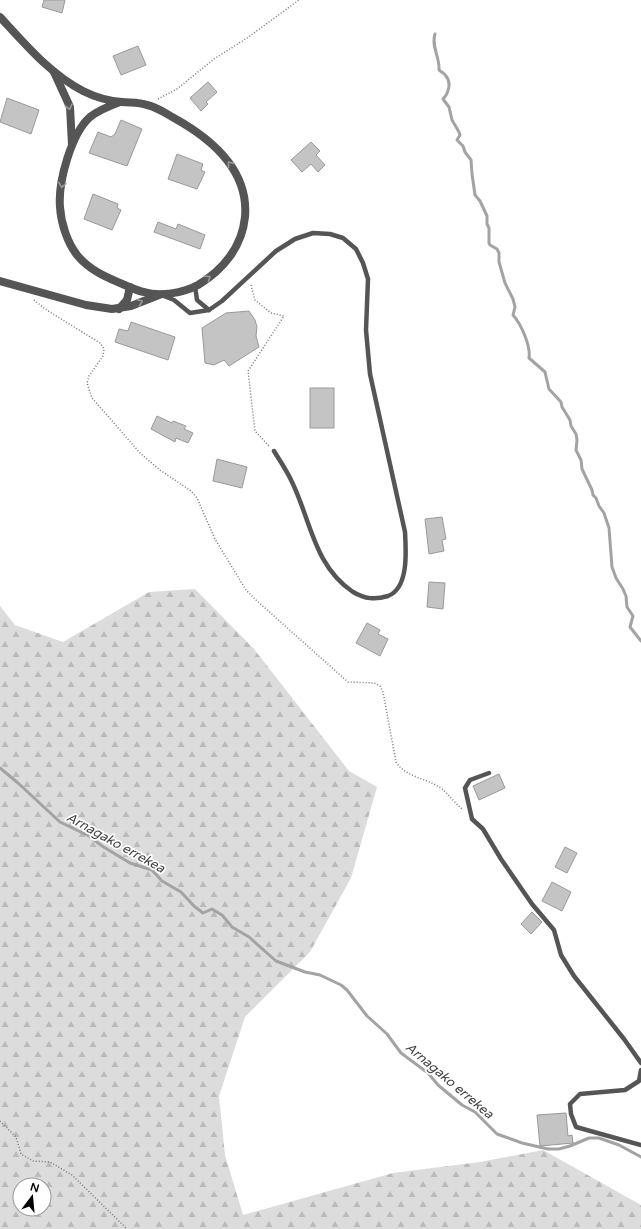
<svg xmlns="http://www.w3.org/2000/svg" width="641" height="1229" viewBox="0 0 641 1229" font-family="'Varela Round',sans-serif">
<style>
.forest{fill:url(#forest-firs);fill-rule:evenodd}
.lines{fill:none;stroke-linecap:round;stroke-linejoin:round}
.stream{stroke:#a3a3a3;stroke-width:3}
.building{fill:#c4c4c4;stroke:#999}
.path{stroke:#777;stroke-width:1.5;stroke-dasharray:1 2;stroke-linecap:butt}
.service{stroke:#555;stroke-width:4.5}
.minor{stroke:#555;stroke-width:8}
.oneway{stroke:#999}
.labels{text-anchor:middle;stroke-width:3.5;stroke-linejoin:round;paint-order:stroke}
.water-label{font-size:13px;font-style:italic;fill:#444;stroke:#fff}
</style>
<defs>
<pattern id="forest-firs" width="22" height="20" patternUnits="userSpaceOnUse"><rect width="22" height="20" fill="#dcdcdc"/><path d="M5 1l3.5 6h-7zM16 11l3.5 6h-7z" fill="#bbb"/></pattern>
</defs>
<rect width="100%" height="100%" fill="#fff"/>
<!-- forest -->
<path class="forest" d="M 195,589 L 254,649 L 349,771 L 377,787 L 351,878 L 310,952 L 245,1017 L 219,1096 L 225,1155 L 243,1215 L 393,1173 L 480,1162 L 543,1150 L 641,1205 L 641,1229 L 0,1229 L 0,606 L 15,625 L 63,642 L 149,592 ZM 20,1185 L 44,1185 L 44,1209 L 20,1209 Z"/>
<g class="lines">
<!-- stream -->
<g class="stream">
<path d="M 435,34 C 431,47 440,57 439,70 C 441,72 444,73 446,76 C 452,83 448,94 443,99 L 449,107 L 452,120 L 459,132 L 460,135 L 457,140 L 463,146 L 465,152 L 471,160 L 472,174 L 475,195 L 480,201 L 487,216 L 487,224 L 489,228 L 489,243 L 490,245 L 497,249 L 499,253 L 499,262 L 505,283 L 513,299 L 515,307 L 513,315 C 521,324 531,346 529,358 L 545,372 L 549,389 L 561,402 L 562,407 L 570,420 L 571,426 L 576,434 L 577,440 L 576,450 L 581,460 L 582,469 L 592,490 L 593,495 L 596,498 L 599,506 L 604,513 L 609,528 L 612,567 L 616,578 L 623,589 L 626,596 L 627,607 L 633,616 L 630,627 L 641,641"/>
<path d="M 0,768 L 18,783 L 60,822 L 89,836 L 102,846 L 130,863 L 152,870 L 162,881 L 181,892 L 194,906 L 203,913 L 212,909 L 222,915 L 232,927 L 249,937 L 276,961 L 305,972 L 320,975 L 341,985 L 347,990 L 367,1016 L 387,1034 L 401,1053 L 428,1073 L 438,1085 L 462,1105 L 475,1112 L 497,1134 L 522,1143 L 548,1149 L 559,1149 L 570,1146 L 589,1138 L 599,1138 L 619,1145 L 641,1157"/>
</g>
</g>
<!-- building -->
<g class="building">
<path d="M 44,0 L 65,0 L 62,13 L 42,7 Z"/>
<path d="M 138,46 L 146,65 L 121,75 L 113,56 Z"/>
<path d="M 208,82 L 217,92 L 206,102 L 208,104 L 201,111 L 190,98 Z"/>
<path d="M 7,98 L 39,110 L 31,134 L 0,122 Z"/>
<path d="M 121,120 L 142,129 L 127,166 L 89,153 L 98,132 L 111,137 L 115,134 Z"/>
<path d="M 311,142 L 320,151 L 316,155 L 325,165 L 318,172 L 311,164 L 302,172 L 291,160 Z"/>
<path d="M 177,154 L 203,164 L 201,170 L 205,172 L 197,189 L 168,179 Z"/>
<path d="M 93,194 L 118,204 L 117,208 L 121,210 L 112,230 L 84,219 Z"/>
<path d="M 158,222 L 176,229 L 178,224 L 205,235 L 200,249 L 154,232 Z"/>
<path d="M 249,311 L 255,320 L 257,327 L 256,336 L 259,347 L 229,366 L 224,360 L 214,365 L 205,363 L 202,328 L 226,313 Z"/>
<path d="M 131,322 L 175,337 L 168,360 L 115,342 L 119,329 L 128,331 Z"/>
<rect x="310" y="388" width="24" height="40"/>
<path d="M 157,416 L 172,423 L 173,421 L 186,426 L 184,429 L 193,433 L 188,443 L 176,438 L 175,442 L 151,429 Z"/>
<path d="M 217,459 L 247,467 L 242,488 L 213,481 Z"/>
<path d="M 442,517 L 446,539 L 442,540 L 444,551 L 429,554 L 425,519 Z"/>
<path d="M 429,582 L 445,583 L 443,609 L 427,607 Z"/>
<path d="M 367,623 L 380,630 L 378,634 L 388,639 L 380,656 L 356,643 Z"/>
<path d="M 499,774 L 505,788 L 479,800 L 473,786 Z"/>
<path d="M 565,847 L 577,853 L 567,873 L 555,867 Z"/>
<path d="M 552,882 L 571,892 L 562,911 L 542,901 Z"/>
<path d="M 532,912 L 542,922 L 531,934 L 521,924 Z"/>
<path d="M 566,1113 L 568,1136 L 572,1135 L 573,1143 L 540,1146 L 537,1115 Z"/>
</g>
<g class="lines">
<!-- path -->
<g class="path">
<path d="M 158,99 L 177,89 L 214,59 L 247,38 L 299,0"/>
<path d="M 251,285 L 255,300 L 271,313 L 284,316 L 248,371 L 255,431 L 270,447"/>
<path d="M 34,300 L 45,309 L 100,343 L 104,349 L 103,356 L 89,376 L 87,383 L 92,398 L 141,454 L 160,470 L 191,491 L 197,498 L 215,539 L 246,590 L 256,600 L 348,682 L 374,683 L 380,686 L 383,692 L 396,762 C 406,778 428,778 442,789 C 449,795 455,803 462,809"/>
<path d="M 0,1121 L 16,1137 L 21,1154 L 33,1161 L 50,1162 L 72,1175 L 127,1229"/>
</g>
<!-- service -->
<g class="service">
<path d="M 195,286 L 197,300 L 209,310"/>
<path d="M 164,296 L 174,300 L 190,313 L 209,310 L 222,301 L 276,251 L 295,239 L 313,233 L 330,234 L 343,238 L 356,249 L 363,263 L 368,279 L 366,330 L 370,374 L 405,532 C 406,551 409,588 388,596 C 375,600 365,599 353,592 C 314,566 311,521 292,482 C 287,471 280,461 274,451"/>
<path d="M 489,773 L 470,780 L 465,788 L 472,819 L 483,829 L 501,859 L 532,904 L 554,930 L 561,955 L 574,976 L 624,1039 L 641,1063"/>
<path d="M 641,1070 L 639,1081 L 625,1090 L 580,1094 L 570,1104 L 571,1114 L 576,1127 L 641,1145"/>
</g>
<!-- minor -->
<g class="minor">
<path d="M 0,17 C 25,44 50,74 83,91 C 95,97 108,101 122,102 C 130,103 139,102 147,105 C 157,107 165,113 174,118 C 212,139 249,170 245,217 C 242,247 223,270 198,285 C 183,293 160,297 144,292 C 138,291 132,288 127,286 C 108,278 90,271 77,255 C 67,242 61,223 60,207 C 58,182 71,134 90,117 C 99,110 109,106 120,102"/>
<path d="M 54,72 L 70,107 L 72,145"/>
<path d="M 0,281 L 86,305 L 112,309 L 131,306 L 159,295"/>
<path d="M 119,309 L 127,300 L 130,287"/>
</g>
</g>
<!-- one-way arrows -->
<defs><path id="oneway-chevron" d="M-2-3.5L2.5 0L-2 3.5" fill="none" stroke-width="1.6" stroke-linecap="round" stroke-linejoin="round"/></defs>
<g class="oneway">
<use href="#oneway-chevron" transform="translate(69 107) rotate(76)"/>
<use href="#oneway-chevron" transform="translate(230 164) rotate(-127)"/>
<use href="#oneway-chevron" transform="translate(62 185) rotate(100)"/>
<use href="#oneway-chevron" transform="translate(208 278) rotate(-35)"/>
<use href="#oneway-chevron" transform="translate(140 302) rotate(-21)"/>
</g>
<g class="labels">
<!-- water labels -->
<g class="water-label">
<text transform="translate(116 842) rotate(29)" y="5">Arnagako errekea</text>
<text transform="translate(450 1080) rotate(40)" y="5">Arnagako errekea</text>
</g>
</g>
<!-- north arrow -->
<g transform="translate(32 1197) rotate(16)"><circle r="19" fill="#ffffff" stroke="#999999"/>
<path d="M0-3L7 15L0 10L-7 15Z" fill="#000000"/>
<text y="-6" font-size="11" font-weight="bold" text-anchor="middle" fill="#000000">N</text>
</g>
</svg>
